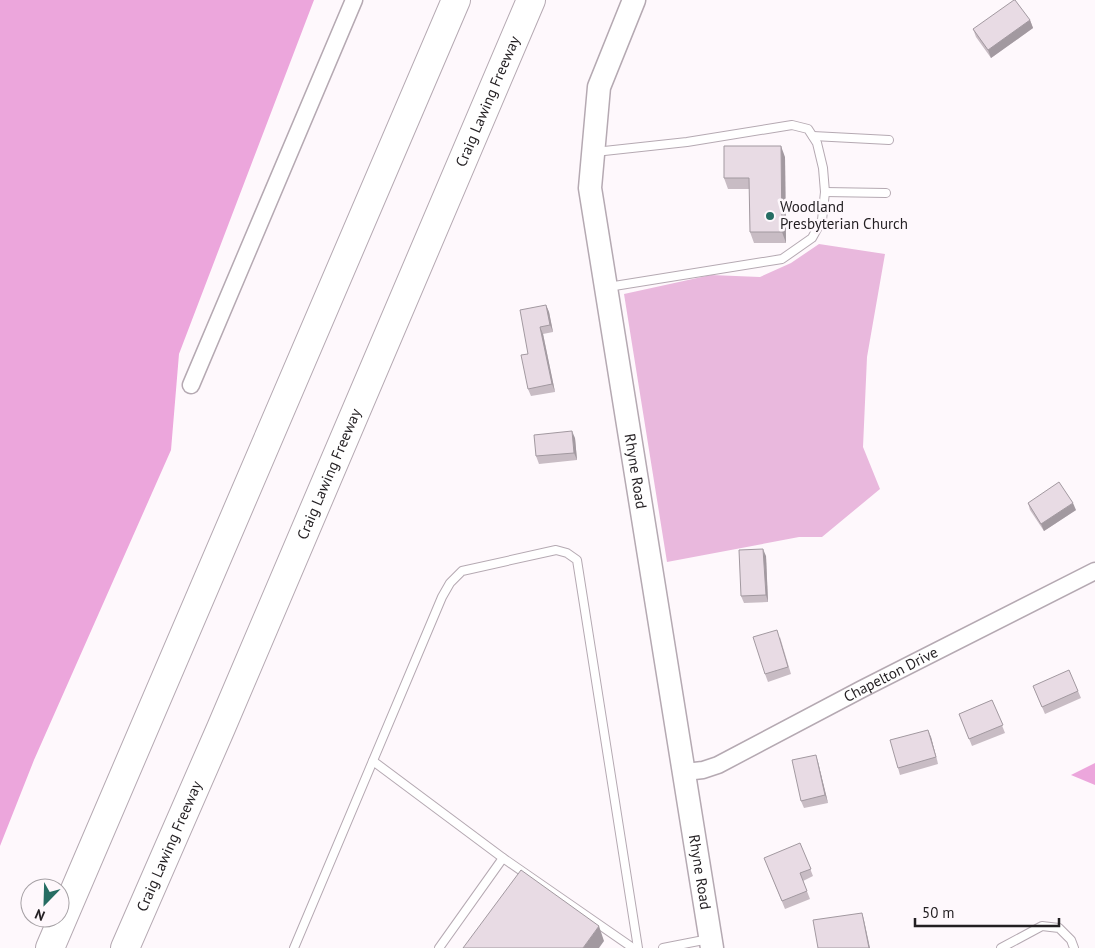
<svg xmlns="http://www.w3.org/2000/svg" width="1095" height="948" viewBox="0 0 1095 948" font-family="'PT Sans',sans-serif">
<style>
.green{fill:#e9b8dd}
.forest{fill:#eca6dc}
.lines{fill:none;stroke-linecap:round;stroke-linejoin:round}
.lane-casing{stroke:#b5a9b2;stroke-width:10}
.street-casing{stroke:#b5a9b2;stroke-width:19}
.secondary-casing{stroke:#b5a9b2;stroke-width:25}
.highway-casing{stroke:#b5a9b2;stroke-width:30}
.lane{stroke:#fff;stroke-width:8}
.street{stroke:#fff;stroke-width:16}
.secondary{stroke:#fff;stroke-width:22}
.highway{stroke:#fff;stroke-width:28}
.wall{fill:#c8bcc4}
.shaded-wall{fill:#a299a0}
.building{fill:#e8dbe4;stroke:#a299a0}
.poi-dot{fill:#266d63;stroke:#fef8fc;stroke-width:2}
.labels{text-anchor:middle;stroke-width:5;stroke-linejoin:round;paint-order:stroke}
.street-label{font-size:15px;fill:#231f22;stroke:#fef8fc}
.poi-label{font-size:15px;fill:#231f22;stroke:#fef8fc;text-anchor:start}
</style>
<rect width="100%" height="100%" fill="#fef8fc"/>
<!-- green -->
<path class="green" d="M 819,244 L 885,254 L 867,357 L 863,447 L 880,489 L 822,537 L 799,537 L 667,562 L 624,294 L 711,275 L 760,277 L 791,263 Z"/>
<!-- forest -->
<g class="forest">
<path d="M 0,0 L 314,0 L 179,354 L 171,450 L 34,760 L 0,846 Z"/>
<path d="M 1095,763 L 1095,785 L 1071,775 Z"/>
</g>
<g class="lines">
<defs>
<g id="lane">
<path d="M 813,136 L 889,140"/>
<path d="M 595,152 L 687,142 L 792,125 L 808,129 L 817,143 L 823,168 L 825,192 L 822,220 L 812,238 L 782,259 L 608,287"/>
<path d="M 825,192 L 886,193"/>
<path d="M 373,761 L 503,858"/>
<path d="M 294,948 L 442,597 L 450,583 L 462,571 L 556,550 L 567,553 L 577,560 L 638,948"/>
<path d="M 439,948 L 503,858 L 633,948"/>
<path d="M 663,948 L 709,939"/>
<path d="M 1001,948 L 1042,926 L 1059,928 L 1071,940 L 1074,948"/>
</g>
<g id="street">
<path d="M 191,385 L 354,0"/>
<path id="s1" d="M 685,772 L 703,770 L 718,765 L 862,689 L 1095,571"/>
</g>
<g id="secondary">
<path id="s2" d="M 634,0 L 599,87 L 590,188 L 712,948"/>
</g>
<g id="highway">
<path d="M 50,948 L 456,0"/>
<path id="s3" d="M 125,948 L 221,728 L 531,0"/>
</g>
</defs>
<!-- lane casing -->
<use href="#lane" class="lane-casing"/>
<!-- street casing -->
<use href="#street" class="street-casing"/>
<!-- secondary casing -->
<use href="#secondary" class="secondary-casing"/>
<!-- highway casing -->
<use href="#highway" class="highway-casing"/>
<!-- lane -->
<use href="#lane" class="lane"/>
<!-- street -->
<use href="#street" class="street"/>
<!-- secondary -->
<use href="#secondary" class="secondary"/>
<!-- highway -->
<use href="#highway" class="highway"/>
</g>
<!-- wall -->
<g class="wall">
<path d="M 1030,20 L 1033,28 L 991,58 L 976,37 L 973,29 Z"/>
<path d="M 785,157 L 786,243 L 754,243 L 750,232 L 750,189 L 728,189 L 724,178 Z"/>
<path d="M 546,305 L 549,312 L 553,332 L 543,334 L 555,392 L 531,396 L 528,389 L 528,354 Z"/>
<path d="M 575,438 L 577,460 L 539,464 L 536,456 Z"/>
<path d="M 1028,503 L 1076,510 L 1044,531 L 1030,510 Z"/>
<path d="M 766,556 L 768,602 L 744,603 L 741,596 Z"/>
<path d="M 780,637 L 791,674 L 768,682 L 765,674 Z"/>
<path d="M 1033,686 L 1078,691 L 1081,698 L 1045,714 Z"/>
<path d="M 992,700 L 1005,733 L 972,746 L 959,714 Z"/>
<path d="M 931,737 L 938,764 L 900,775 L 898,768 Z"/>
<path d="M 818,762 L 828,803 L 804,808 L 801,801 Z"/>
<path d="M 800,843 L 813,876 L 803,881 L 810,899 L 785,909 L 767,865 Z"/>
</g>
<!-- shaded-wall -->
<g class="shaded-wall">
<path d="M 1030,20 L 1033,28 L 991,58 L 988,50 Z"/>
<path d="M 781,146 L 785,157 L 786,243 L 782,232 Z"/>
<path d="M 546,305 L 549,312 L 553,332 L 550,325 Z"/>
<path d="M 540,327 L 543,334 L 555,392 L 552,384 Z"/>
<path d="M 572,431 L 575,438 L 577,460 L 574,453 Z"/>
<path d="M 1073,503 L 1076,510 L 1044,531 L 1041,524 Z"/>
<path d="M 763,549 L 766,556 L 768,602 L 766,595 Z"/>
<path d="M 928,730 L 931,737 L 938,764 L 936,757 Z"/>
<path d="M 816,755 L 818,762 L 828,803 L 825,795 Z"/>
<path d="M 862,913 L 864,920 L 870,948 L 869,948 Z"/>
<path d="M 599,926 L 604,941 L 599,948 L 583,948 Z"/>
</g>
<!-- building -->
<g class="building">
<path d="M 1014,0 L 1015,0 L 1030,20 L 988,50 L 973,29 Z"/>
<path d="M 724,146 L 781,146 L 782,232 L 750,232 L 749,178 L 724,178 Z"/>
<path d="M 546,305 L 550,325 L 540,327 L 552,384 L 528,389 L 521,355 L 528,354 L 520,310 Z"/>
<path d="M 572,431 L 574,453 L 536,456 L 534,435 Z"/>
<path d="M 1059,482 L 1073,503 L 1041,524 L 1028,503 Z"/>
<path d="M 763,549 L 766,595 L 741,596 L 739,550 Z"/>
<path d="M 777,630 L 788,667 L 765,674 L 753,637 Z"/>
<path d="M 1069,670 L 1078,691 L 1042,707 L 1033,686 Z"/>
<path d="M 992,700 L 1003,725 L 969,739 L 959,714 Z"/>
<path d="M 928,730 L 936,757 L 898,768 L 890,740 Z"/>
<path d="M 816,755 L 825,795 L 801,801 L 792,760 Z"/>
<path d="M 800,843 L 811,869 L 800,873 L 807,891 L 782,901 L 764,858 Z"/>
<path d="M 521,870 L 599,926 L 583,948 L 463,948 Z"/>
<path d="M 862,913 L 869,948 L 818,948 L 813,920 Z"/>
</g>
<!-- markers -->
<circle class="poi-dot" cx="770" cy="216" r="5"/>
<g class="labels">
<!-- street labels -->
<g class="street-label">
<text dy="5" stroke="none"><textPath href="#s3" startOffset="921">Craig Lawing Freeway</textPath></text>
<text dy="5" stroke="none"><textPath href="#s2" startOffset="482">Rhyne Road</textPath></text>
<text dy="5" stroke="none"><textPath href="#s3" startOffset="516">Craig Lawing Freeway</textPath></text>
<text dy="5" stroke="none"><textPath href="#s1" startOffset="229">Chapelton Drive</textPath></text>
<text dy="5" stroke="none"><textPath href="#s3" startOffset="111">Craig Lawing Freeway</textPath></text>
<text dy="5" stroke="none"><textPath href="#s2" startOffset="888">Rhyne Road</textPath></text>
</g>
<!-- poi labels -->
<g class="poi-label">
<text x="780" y="212">Woodland<tspan x="780" dy="17">Presbyterian Church</tspan></text>
</g>
</g>
<!-- north arrow -->
<g transform="translate(45 903) rotate(203)"><circle r="24" fill="#fef8fc" stroke="#a6a1a5"/>
<path d="M0-4L9 19L0 12L-9 19Z" fill="#266d63"/>
<text y="-8" font-size="14" font-weight="bold" text-anchor="middle" fill="#231f22">N</text>
</g>
<!-- scale -->
<path d="M915 918v8h144v-8" fill="none" stroke="#231f22" stroke-width="2.5"/>
<text x="922" y="918" font-size="15" fill="#231f22" stroke="#fef8fc" stroke-width="4" paint-order="stroke">50 m</text>
</svg>
